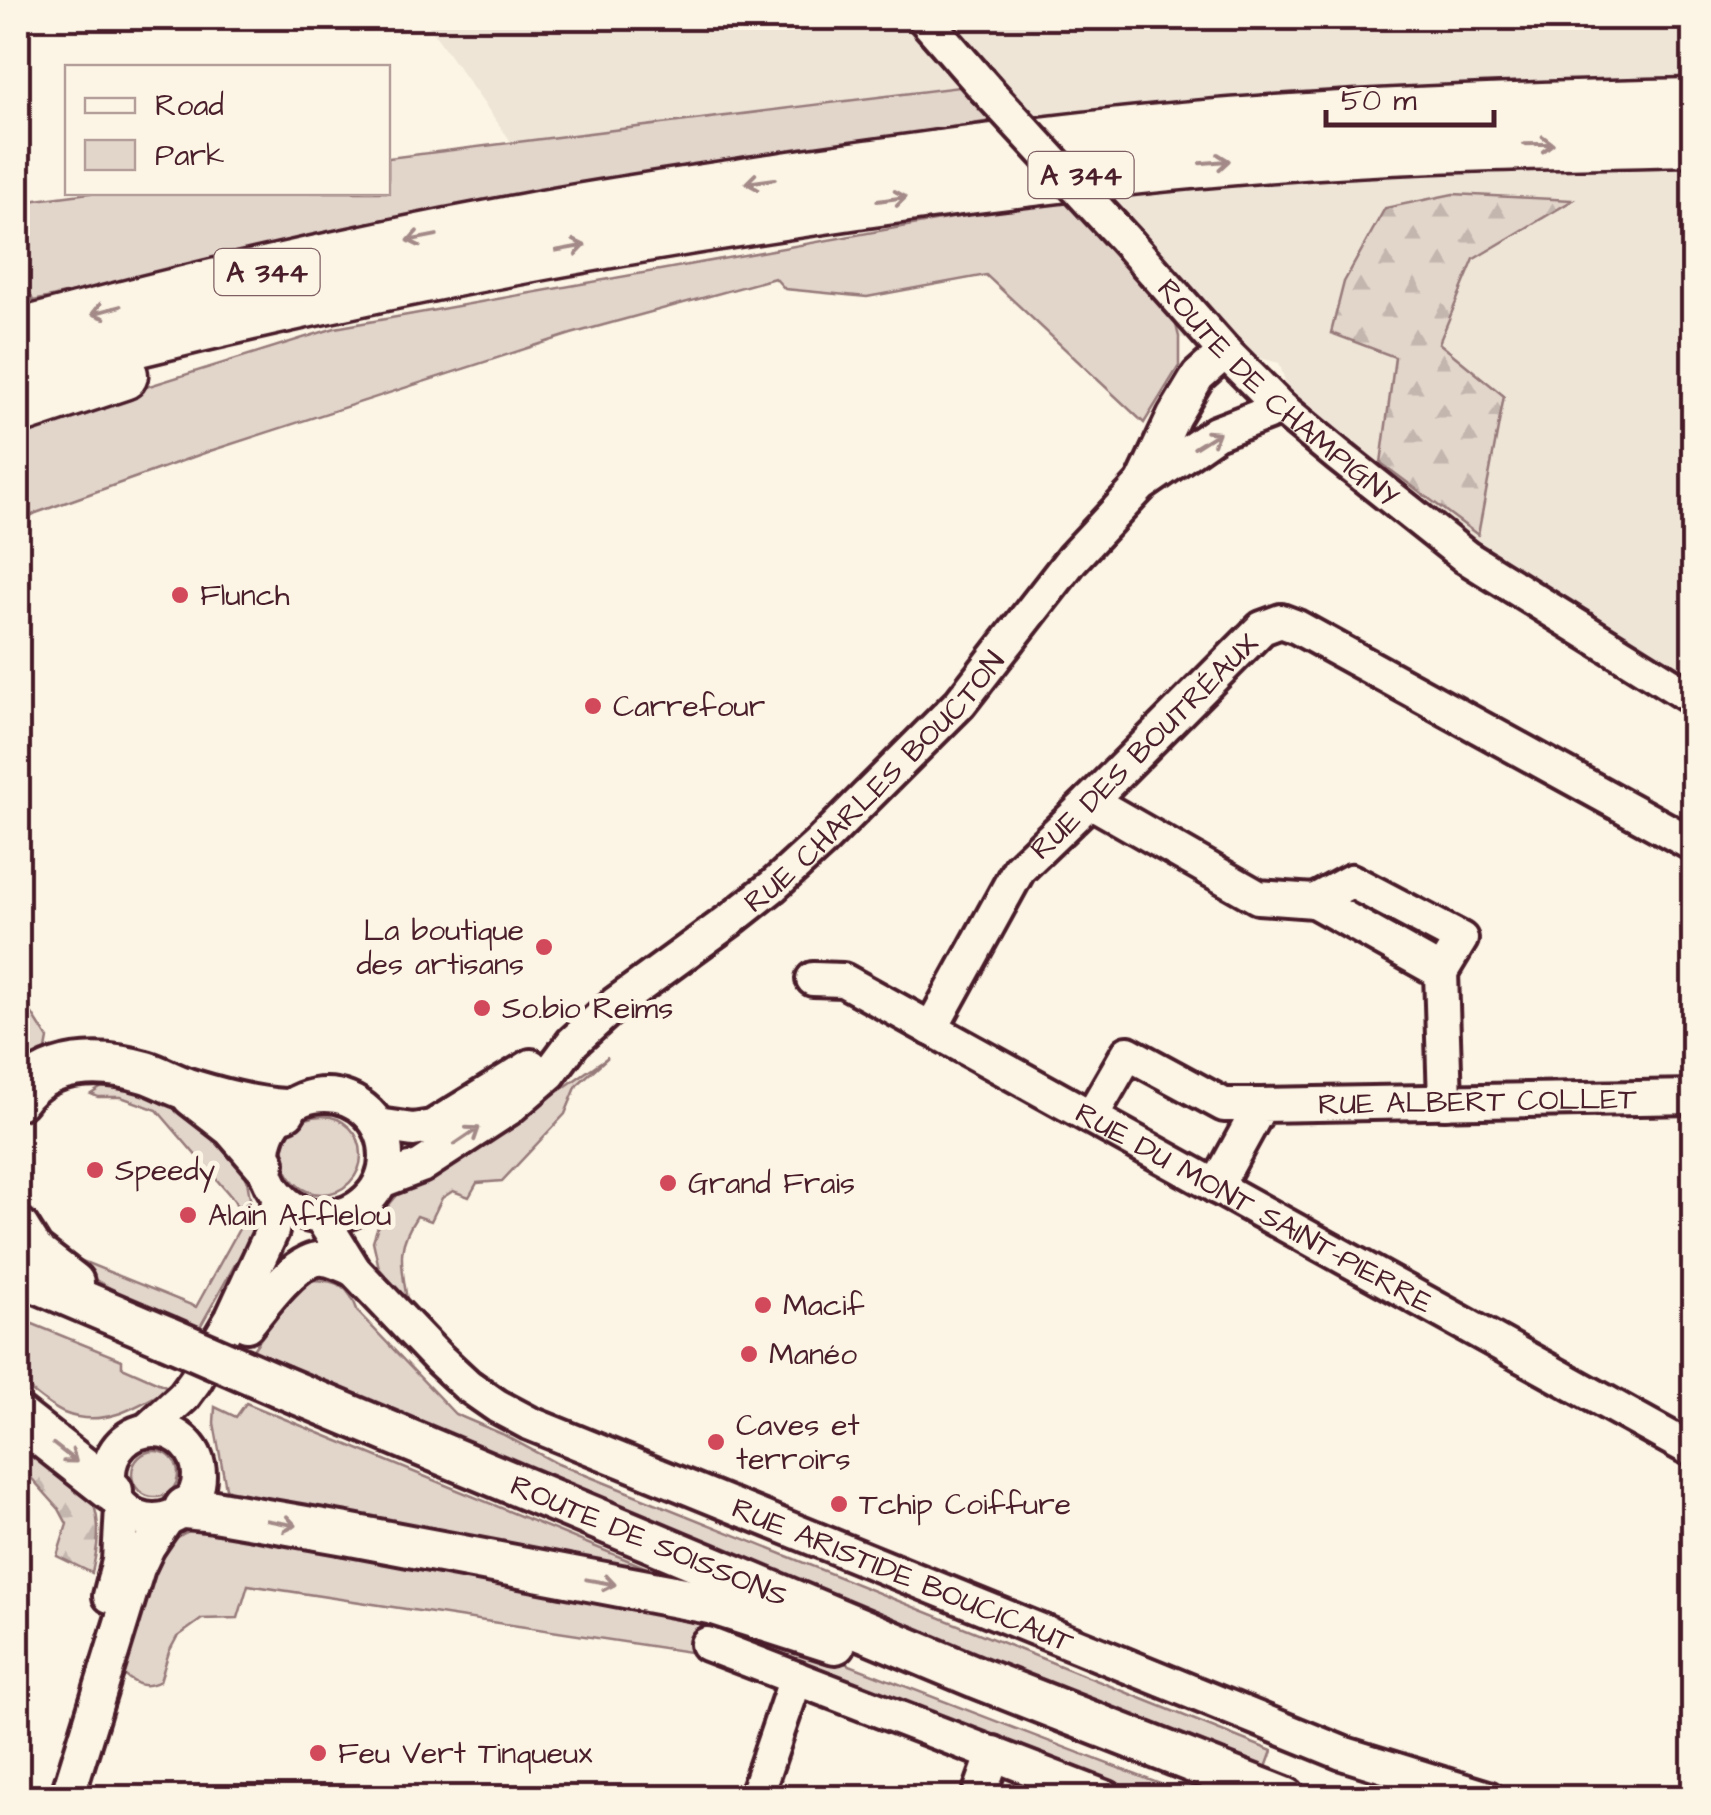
<svg xmlns="http://www.w3.org/2000/svg" width="1711" height="1815" viewBox="0 0 1711 1815" font-family="'Architects Daughter',sans-serif">
<style>
.built{fill:#eee5d7}
.green{fill:#e2d5ca;stroke:#967a7a;stroke-width:2.5}
.forest{fill:url(#forest-firs);stroke:#967a7a;stroke-width:2.5}
.lines{fill:none;stroke-linecap:round;stroke-linejoin:round}
.minor-casing{stroke:#4a1f2b;stroke-width:40}
.major-casing{stroke:#4a1f2b;stroke-width:48}
.highway-casing{stroke:#4a1f2b;stroke-width:55}
.minor{stroke:#fcf5e5;stroke-width:32}
.major{stroke:#fcf5e5;stroke-width:40}
.highway{stroke:#fcf5e5;stroke-width:48}
.minor-bridge-casing{stroke:#4a1f2b;stroke-width:40;stroke-linecap:butt}
.major-bridge-casing{stroke:#4a1f2b;stroke-width:48;stroke-linecap:butt}
.minor-bridge{stroke:#fcf5e5;stroke-width:32}
.major-bridge{stroke:#fcf5e5;stroke-width:40}
.oneway{stroke:#a38a88}
.poi-dot{fill:#d1495b;stroke:#fcf5e5;stroke-width:4}
.labels{text-anchor:middle;stroke-width:10;stroke-linejoin:round;paint-order:stroke}
.shield{fill:#fcf5e5;stroke:#7f5f63;stroke-width:2.5}
.shield-label{font-size:28px;font-weight:bold;fill:#4a1f2b}
.street-label{font-size:30px;fill:#4a1f2b;stroke:#fcf5e5}
.poi-label{font-size:30px;fill:#4a1f2b;stroke:#fcf5e5;text-anchor:start}
</style>
<defs>
<pattern id="forest-firs" width="22" height="20" patternUnits="userSpaceOnUse" patternTransform="scale(2.5)"><rect width="22" height="20" fill="#e2d5ca"/><path d="M5 1l3.5 6h-7zM16 11l3.5 6h-7z" fill="#c3b6ae"/></pattern>
</defs>
<rect width="100%" height="100%" fill="#fcf5e5"/>
<filter id="ink" filterUnits="userSpaceOnUse"><feTurbulence type="fractalNoise" baseFrequency=".01" numOctaves="2"/><feDisplacementMap in="SourceGraphic" scale="20" xChannelSelector="R" yChannelSelector="G"/><feConvolveMatrix kernelMatrix="1 2 1 2 8 2 1 2 1" color-interpolation-filters="sRGB"/></filter>
<g filter="url(#ink)">
<!-- built -->
<path class="built" d="M 423,18 L 1693,18 L 1693,698 L 1311,457 L 1279,363 L 1179,337 L 1030,204 L 512,143 Z"/>
<!-- green -->
<g class="green">
<path d="M 967,86 L 998,120 L 529,192 L 33,301 L 18,261 L 18,204 L 36,200 L 97,192 L 388,192 L 388,158 Z"/>
<path d="M 1070,201 L 1173,313 L 1179,337 L 1179,366 L 1144,423 L 986,275 L 867,297 L 785,289 L 775,278 L 571,334 L 210,451 L 36,513 L 18,523 L 18,427 L 335,328 L 1030,204 Z"/>
<path d="M 18,1003 L 31,1012 L 48,1039 L 44,1061 L 18,1081 Z"/>
<path d="M 608,1057 L 577,1085 L 565,1114 L 502,1181 L 477,1183 L 469,1197 L 453,1191 L 442,1198 L 431,1221 L 417,1216 C 395,1249 402,1264 407,1301 L 379,1268 L 373,1241 L 382,1213 L 405,1186 L 453,1164 Z"/>
<path d="M 102,1087 L 126,1087 L 156,1094 L 216,1129 L 243,1158 L 253,1215 L 251,1236 L 196,1334 L 45,1253 L 18,1214 L 18,1191 L 23,1210 L 50,1248 L 196,1307 L 244,1220 L 234,1200 L 157,1110 L 121,1097 L 98,1097 L 91,1094 Z"/>
<circle cx="322" cy="1155" r="39"/>
<path d="M 312,1280 C 339,1280 349,1286 358,1312 L 455,1414 L 502,1434 L 558,1464 L 1272,1751 L 1263,1776 L 252,1351 L 290,1297 Z"/>
<path d="M 18,1318 L 122,1360 L 122,1367 L 170,1388 C 138,1406 103,1429 64,1413 C 48,1406 32,1391 18,1380 Z"/>
<path d="M 246,1403 L 715,1596 L 241,1501 L 226,1488 L 214,1423 L 215,1407 L 236,1417 Z"/>
<circle cx="155" cy="1474" r="23"/>
<path d="M 220,1528 L 712,1620 L 795,1644 L 1194,1797 L 1135,1797 L 717,1632 L 696,1653 L 248,1585 L 238,1618 L 202,1619 L 177,1637 L 169,1652 L 160,1681 C 145,1689 137,1685 124,1675 C 134,1636 147,1546 189,1531 C 198,1528 211,1529 220,1528 Z"/>
</g>
<!-- forest -->
<g class="forest">
<path d="M 1453,194 L 1573,200 L 1474,259 L 1439,343 L 1504,396 L 1478,535 L 1381,463 L 1395,357 L 1331,333 L 1344,282 L 1385,208 Z"/>
<path d="M 18,1434 C 32,1446 87,1491 93,1503 C 102,1526 97,1550 92,1573 L 57,1556 L 67,1524 L 59,1509 L 18,1463 Z"/>
</g>
<g class="lines">
<defs>
<g id="minor">
<path d="M 924,18 L 985,88"/>
<path id="s1" d="M 1130,245 L 1225,352 L 1281,408 L 1339,456 L 1466,557 L 1694,699"/>
<path d="M 1143,482 L 1174,416 L 1198,376 L 1225,352"/>
<path d="M 1090,801 L 1258,897 L 1314,901 L 1441,972 L 1445,1102"/>
<path d="M 1314,901 L 1351,881 L 1461,939 L 1441,972"/>
<path id="s2" d="M 813,979 L 843,980 L 1694,1451"/>
<path id="s3" d="M 931,1029 L 1019,869 L 1090,801 L 1262,628 L 1281,621 L 1297,627 L 1694,845"/>
<circle cx="325" cy="1156" r="61"/>
<path d="M 1091,1117 L 1128,1053 L 1224,1105 L 1261,1105"/>
<path d="M 378,1125 L 413,1130 L 432,1127 L 531,1066"/>
<path id="s4" d="M 381,1181 L 421,1166 L 508,1109 L 550,1073 L 573,1042 L 615,1004 L 730,920 L 773,886 L 819,844 L 960,703 L 1072,559 L 1141,485 L 1216,433 L 1281,408"/>
<path id="s5" d="M 1216,1187 L 1261,1105 L 1694,1097"/>
<path id="s6" d="M 321,1217 L 354,1270 L 438,1358 L 467,1385 L 497,1406 L 529,1423 L 1342,1753 L 1488,1798"/>
<path d="M 247,1325 C 264,1305 296,1256 324,1259 C 335,1260 345,1266 354,1270"/>
<path d="M 147,1430 L 184,1396 L 195,1381 L 232,1318 L 272,1231 L 279,1197"/>
<circle cx="154" cy="1475" r="45"/>
<path d="M 110,1596 L 119,1561 L 122,1507"/>
<path d="M 707,1644 L 1107,1798"/>
<path d="M 67,1798 L 138,1568 L 148,1547 L 167,1519"/>
<path d="M 755,1798 L 796,1678"/>
<path d="M 978,1798 L 994,1753"/>
</g>
<g id="major">
<path d="M 193,1096 L 233,1127 L 264,1163"/>
<path d="M 18,1099 C 46,1059 102,1059 145,1072 C 159,1076 173,1085 187,1089 C 219,1099 252,1108 285,1110"/>
<path d="M 18,1228 L 33,1252 L 73,1283"/>
<path d="M 18,1274 L 167,1337"/>
<path id="s7" d="M 282,1387 L 976,1677 L 1285,1798"/>
<path d="M 18,1417 L 112,1491"/>
<path d="M 185,1508 L 214,1511 L 346,1534 L 710,1603 L 835,1643"/>
</g>
<g id="highway">
<path d="M 18,334 C 182,289 348,251 516,220 C 614,201 712,188 811,173 C 959,152 1109,131 1259,121 C 1404,111 1548,106 1694,103"/>
<path d="M 18,373 C 279,303 543,250 810,211 C 959,189 1109,170 1259,158 C 1404,147 1549,144 1694,141"/>
<path d="M 18,410 L 123,375"/>
</g>
</defs>
<!-- minor casing -->
<use href="#minor" class="minor-casing"/>
<!-- major casing -->
<use href="#major" class="major-casing"/>
<!-- highway casing -->
<use href="#highway" class="highway-casing"/>
<!-- minor -->
<use href="#minor" class="minor"/>
<!-- major -->
<use href="#major" class="major"/>
<!-- highway -->
<use href="#highway" class="highway"/>
<defs>
<path id="minor-bridge" d="M 985,88 L 1130,245"/>
<path id="major-bridge" d="M 167,1337 L 282,1387"/>
</defs>
<!-- minor-bridge casing -->
<use href="#minor-bridge" class="minor-bridge-casing"/>
<!-- major-bridge casing -->
<use href="#major-bridge" class="major-bridge-casing"/>
<!-- minor-bridge -->
<use href="#minor-bridge" class="minor-bridge"/>
<!-- major-bridge -->
<use href="#major-bridge" class="major-bridge"/>
</g>
<!-- one-way arrows -->
<defs><path id="oneway-shaft" d="M-6 0H5M1.5-3L5.5 0L1.5 3" fill="none" stroke-width="1.6" stroke-linecap="round" stroke-linejoin="round" transform="scale(2.5)"/></defs>
<g class="oneway">
<use href="#oneway-shaft" transform="translate(1539 144) rotate(-1)"/>
<use href="#oneway-shaft" transform="translate(1215 162) rotate(-5)"/>
<use href="#oneway-shaft" transform="translate(760 181) rotate(172)"/>
<use href="#oneway-shaft" transform="translate(892 199) rotate(-8)"/>
<use href="#oneway-shaft" transform="translate(422 238) rotate(169)"/>
<use href="#oneway-shaft" transform="translate(571 248) rotate(-10)"/>
<use href="#oneway-shaft" transform="translate(106 310) rotate(165)"/>
<use href="#oneway-shaft" transform="translate(1207 440) rotate(-32)"/>
<use href="#oneway-shaft" transform="translate(467 1136) rotate(-34)"/>
<use href="#oneway-shaft" transform="translate(65 1453) rotate(38)"/>
<use href="#oneway-shaft" transform="translate(282 1523) rotate(10)"/>
<use href="#oneway-shaft" transform="translate(601 1582) rotate(10)"/>
</g>
</g>
<!-- markers -->
<g class="poi-dot">
<circle cx="180" cy="595" r="10"/>
<circle cx="593" cy="706" r="10"/>
<circle cx="544" cy="947" r="10"/>
<circle cx="482" cy="1008" r="10"/>
<circle cx="95" cy="1170" r="10"/>
<circle cx="668" cy="1183" r="10"/>
<circle cx="188" cy="1215" r="10"/>
<circle cx="763" cy="1305" r="10"/>
<circle cx="749" cy="1354" r="10"/>
<circle cx="716" cy="1442" r="10"/>
<circle cx="839" cy="1504" r="10"/>
<circle cx="318" cy="1753" r="10"/>
</g>
<g class="labels">
<!-- shield labels -->
<g class="shield">
<rect x="1028.5" y="152" width="105" height="46" rx="8"/>
<rect x="214.5" y="249" width="105" height="46" rx="8"/>
</g>
<g class="shield-label">
<text x="1081" y="185">A 344</text>
<text x="267" y="282">A 344</text>
</g>
<!-- street labels -->
<g class="street-label">
<text dy="10" stroke="none"><textPath href="#s1" startOffset="210">ROUTE DE CHAMPIGNY</textPath></text>
<text dy="10" stroke="none"><textPath href="#s3" startOffset="358">RUE DES BOUTRÉAUX</textPath></text>
<text dy="10" stroke="none"><textPath href="#s4" startOffset="640">RUE CHARLES BOUCTON</textPath></text>
<text dy="10" stroke="none"><textPath href="#s5" startOffset="310">RUE ALBERT COLLET</textPath></text>
<text dy="10" stroke="none"><textPath href="#s2" startOffset="500">RUE DU MONT SAINT-PIERRE</textPath></text>
<text dy="10" stroke="none"><textPath href="#s7" startOffset="398">ROUTE DE SOISSONS</textPath></text>
<text dy="10" stroke="none"><textPath href="#s6" startOffset="700">RUE ARISTIDE BOUCICAUT</textPath></text>
</g>
<!-- poi labels -->
<g class="poi-label">
<text x="200" y="605">Flunch</text>
<text x="613" y="716">Carrefour</text>
<text x="524" y="940" text-anchor="end">La boutique<tspan x="524" dy="34">des artisans</tspan></text>
<text x="502" y="1018">So.bio Reims</text>
<text x="115" y="1180">Speedy</text>
<text x="688" y="1193">Grand Frais</text>
<text x="208" y="1225">Alain Afflelou</text>
<text x="783" y="1315">Macif</text>
<text x="769" y="1364">Manéo</text>
<text x="736" y="1435">Caves et<tspan x="736" dy="34">terroirs</tspan></text>
<text x="859" y="1514">Tchip Coiffure</text>
<text x="338" y="1763">Feu Vert Tinqueux</text>
</g>
</g>
<!-- margin -->
<rect width="1711" height="1815" fill="none" stroke="#fcf5e5" stroke-width="60"/>
<rect x="30" y="30" width="1651" height="1755" fill="none" stroke="#4a1f2b" stroke-width="4" filter="url(#ink)"/>
<!-- legend -->
<rect x="65" y="65" width="325" height="130" fill="#fcf5e5" stroke="#b59f9b" stroke-width="2.5"/>
<rect x="85" y="98" width="50" height="15" fill="#fcf5e5" stroke="#b59f9b" stroke-width="2.5"/>
<text x="155" y="115" font-size="30" fill="#4a1f2b">Road</text>
<rect x="85" y="140" width="50" height="30" fill="#e2d5ca" stroke="#b59f9b" stroke-width="2.5"/>
<text x="155" y="165" font-size="30" fill="#4a1f2b">Park</text>
<!-- scale -->
<path d="M1326 110v15h168v-15" fill="none" stroke="#4a1f2b" stroke-width="5"/>
<text x="1341" y="110" font-size="30" fill="#4a1f2b" stroke="#fcf5e5" stroke-width="8" paint-order="stroke">50 m</text>
</svg>
